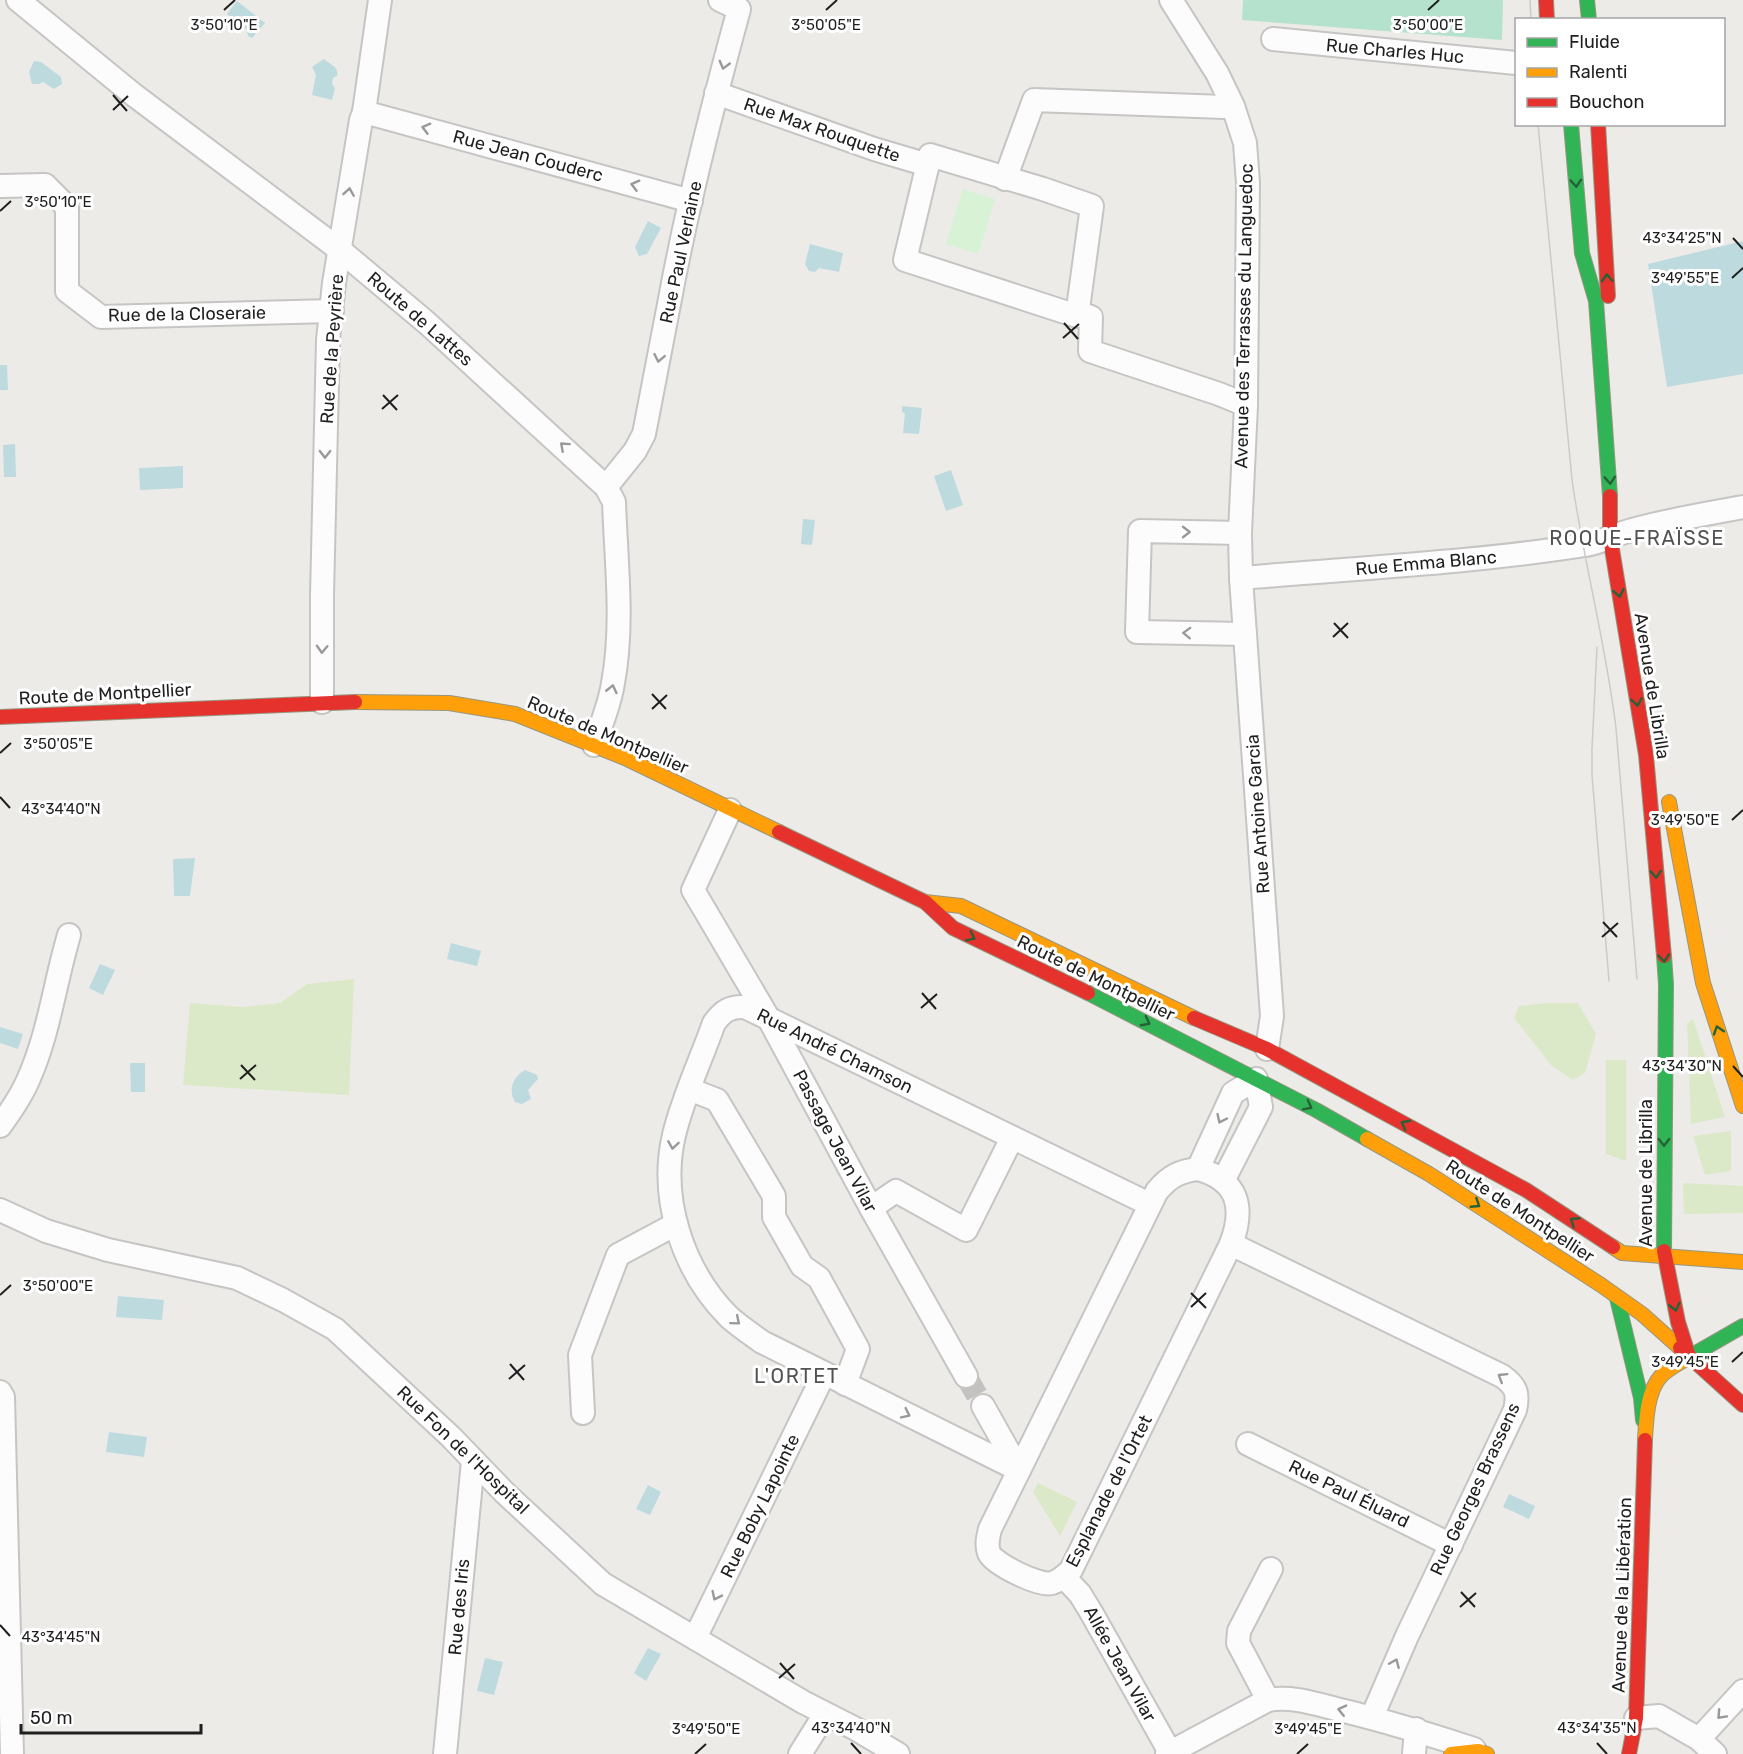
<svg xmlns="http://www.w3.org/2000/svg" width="1743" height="1754" viewBox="0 0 1743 1754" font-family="Rubik,sans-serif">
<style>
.grass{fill:#dbe9c8}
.park{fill:#d7f2d5}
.pitch{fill:#b5e2cc}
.water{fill:#bddadf}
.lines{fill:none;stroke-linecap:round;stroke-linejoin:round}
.street-tunnel{stroke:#c4c2c0;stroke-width:22;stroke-dasharray:22 11;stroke-linecap:butt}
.street-casing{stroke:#c6c5c4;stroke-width:26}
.fast-casing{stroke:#969681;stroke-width:16}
.slow-casing{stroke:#969681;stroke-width:16}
.jam-casing{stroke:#969681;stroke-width:16}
.street{stroke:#fcfcfc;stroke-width:22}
.fast{stroke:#30b455;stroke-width:14}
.slow{stroke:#ff9f0a;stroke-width:14}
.jam{stroke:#e5322d;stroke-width:14}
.tram{stroke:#cbcbca;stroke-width:1.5}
.oneway{stroke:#999}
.oneway2{stroke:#276237}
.ticks{fill:none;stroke:#1f1f1f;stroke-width:2}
.labels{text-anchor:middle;stroke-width:6;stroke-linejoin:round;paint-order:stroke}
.street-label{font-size:18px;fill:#1f1f1f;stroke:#fff}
.neighbourhood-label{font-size:20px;letter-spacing:1.5px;fill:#525252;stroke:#fff}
.ticks-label{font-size:15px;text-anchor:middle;fill:#1f1f1f;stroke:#fff;stroke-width:6;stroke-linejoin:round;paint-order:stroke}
</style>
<rect width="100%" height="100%" fill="#edebe8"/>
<!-- grass -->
<g class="grass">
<path d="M 354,979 L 349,1095 L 183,1085 L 190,1003 L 243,1007 L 280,1003 L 307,984 Z"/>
<path d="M 1547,1003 L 1578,1003 L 1596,1034 L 1585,1073 L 1573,1080 L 1552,1066 L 1514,1018 L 1519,1006 Z"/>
<path d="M 1693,1019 L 1725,1117 L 1691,1124 L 1687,1023 Z"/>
<path d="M 1606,1060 L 1626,1060 L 1626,1161 L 1606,1154 Z"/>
<path d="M 1731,1131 L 1731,1171 L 1705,1175 L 1693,1136 Z"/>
<path d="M 1683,1183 L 1743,1186 L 1743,1213 L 1684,1214 Z"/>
<path d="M 1038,1483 L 1077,1502 L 1060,1536 L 1033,1492 Z"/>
</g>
<!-- park -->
<path class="park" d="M 963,189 L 995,199 L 978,254 L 946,244 Z"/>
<!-- pitch -->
<path class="pitch" d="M 1243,0 L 1503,0 L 1502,40 L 1242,20 Z"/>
<!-- water -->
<g class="water">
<path d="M 237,1 L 265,23 L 252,38 L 248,36 L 247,30 L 227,14 Z"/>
<path d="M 324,59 C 330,65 339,66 337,76 L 333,78 L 332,84 L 335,88 L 332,100 L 312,95 L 316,75 L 312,67 Z"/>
<path d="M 34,61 L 41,62 L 61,77 L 62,84 L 54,89 L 43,82 L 39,84 L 32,84 L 29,72 Z"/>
<path d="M 648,221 L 661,228 L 647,254 L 639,256 L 635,247 Z"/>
<path d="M 1743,241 L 1743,374 L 1667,387 L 1648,264 Z"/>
<path d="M 810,244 L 843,253 L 839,272 L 819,268 L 815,272 L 809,271 L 805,264 Z"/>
<path d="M 0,365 L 7,365 L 8,390 L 0,390 Z"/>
<path d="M 902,406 L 922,408 L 919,434 L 903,433 L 905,413 L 902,412 Z"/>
<path d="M 15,444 L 16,477 L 4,477 L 3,445 Z"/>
<path d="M 183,466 L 183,488 L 140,490 L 139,468 Z"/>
<path d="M 951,470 L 963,505 L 946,511 L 934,476 Z"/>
<path d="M 803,519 L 815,520 L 812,545 L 801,544 Z"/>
<path d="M 195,858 L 190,896 L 174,896 L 173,859 Z"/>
<path d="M 451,943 L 481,951 L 477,966 L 447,959 Z"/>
<path d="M 100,964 L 115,970 L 103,995 L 89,988 Z"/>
<path d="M 0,1027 L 23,1034 L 18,1049 L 0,1043 Z"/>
<path d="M 130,1063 L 145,1063 L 145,1092 L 131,1092 Z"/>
<path d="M 525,1070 L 537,1075 L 538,1079 L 528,1090 L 531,1099 L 522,1104 L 515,1102 C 508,1089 513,1077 525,1070 Z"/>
<path d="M 118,1296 L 164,1300 L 162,1320 L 116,1317 Z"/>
<path d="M 109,1432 L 147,1437 L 144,1457 L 106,1452 Z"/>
<path d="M 648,1485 L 661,1492 L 650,1515 L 636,1509 Z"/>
<path d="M 1509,1494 L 1535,1506 L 1529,1519 L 1503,1507 Z"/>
<path d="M 648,1648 L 661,1654 L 646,1681 L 634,1673 Z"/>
<path d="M 485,1658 L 503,1662 L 494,1695 L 477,1691 Z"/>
</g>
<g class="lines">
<!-- street-tunnel -->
<path class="street-tunnel" d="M 966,1376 L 983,1406"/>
<defs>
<g id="street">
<path d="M 18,0 L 134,95 L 340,250 L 427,323 L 606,487 L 614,502 C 616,562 624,624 613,683 C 610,704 601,725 594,745"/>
<path d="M 1171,0 L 1217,73 L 1233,106 L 1245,143 L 1248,183 L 1246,405 L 1240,533 L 1241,578 L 1272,1016 L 1267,1049"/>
<path d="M 1273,39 L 1516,63"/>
<path d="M 716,93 L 874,149 L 928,165"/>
<path d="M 364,112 L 691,201"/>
<path d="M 930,155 L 1043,189 L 1092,206 L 1077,316 L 905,260 Z"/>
<path d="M 1005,179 L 1034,100 L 1224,107"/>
<path d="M 0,186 L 45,185 L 67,207 L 67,291 L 101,317 L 332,311"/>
<path d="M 1077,312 L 1091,317 L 1090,351 L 1219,394 L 1246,405"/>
<path d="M 606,487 L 635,451 L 644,434 C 653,389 661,344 670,299 C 688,201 713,104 739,9 L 720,0"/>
<path d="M 1240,533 L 1140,531 L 1137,632 L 1245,634"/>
<path d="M 1241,578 C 1356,568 1471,563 1585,545 C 1601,543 1616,534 1632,530 C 1668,520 1706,514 1743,507"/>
<path d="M 322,702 L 322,596 L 328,340 L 334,283 L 361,120 L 364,112 L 380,0"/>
<path d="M 730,810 L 693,890 L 769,1019 L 871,1208 L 966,1376"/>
<path d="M 689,1089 L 717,1100 L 774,1196 L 774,1217 L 802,1266 L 819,1278 L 858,1349 L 845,1384"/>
<path d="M 0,1126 C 11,1111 22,1095 29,1078 C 49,1033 55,982 69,935"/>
<path d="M 1198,1169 C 1238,1180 1245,1207 1231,1244 L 1071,1570 C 1066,1575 1059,1581 1052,1583 C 1040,1587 994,1564 989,1553 C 986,1545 988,1537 990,1529 L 1157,1191 C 1169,1177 1179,1171 1198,1169 Z"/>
<path d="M 1198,1169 L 1233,1093 L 1256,1079 L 1261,1107 L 1223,1181"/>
<path d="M 871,1208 L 896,1191 L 966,1230 L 1012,1138"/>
<path d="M 0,1210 L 46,1231 L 108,1250 L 237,1278 L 283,1300 L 335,1329 L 451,1437 L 505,1493 L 603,1584 L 803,1702 L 856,1729 L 898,1754"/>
<path d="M 1231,1244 L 1502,1376 C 1516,1386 1519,1393 1515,1410 L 1407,1636 L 1372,1717"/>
<path d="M 0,1392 L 3,1397 L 12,1754"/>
<path d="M 983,1406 L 1019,1470"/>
<path d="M 583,1413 L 580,1355 L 618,1255 L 676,1224"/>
<path d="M 1248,1444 L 1451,1545"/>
<path d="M 1019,1470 L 762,1342 C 751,1334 739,1326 729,1317 C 683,1271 659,1199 674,1135 C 683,1097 701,1060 714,1023 C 723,1011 730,1006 745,1007 L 1149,1204"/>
<path d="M 1064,1577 L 1080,1594 L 1091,1612 L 1171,1754"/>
<path d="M 695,1638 L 824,1374"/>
<path d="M 1268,1700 L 1238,1643 L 1239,1631 L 1271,1569"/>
<path d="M 1636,1718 L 1659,1716 L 1699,1739 L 1715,1754"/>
<path d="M 1699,1739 L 1743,1691"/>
<path d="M 445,1754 L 473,1461"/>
<path d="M 800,1754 L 825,1714"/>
<path d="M 1167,1754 L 1268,1700 C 1291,1696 1313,1703 1336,1709 C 1383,1720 1428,1734 1474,1749"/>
<path d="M 1414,1754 L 1416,1729"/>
</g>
<g id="fast">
<path d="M 1587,0 L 1589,20"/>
<path d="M 1571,124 L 1582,253 L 1596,301 L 1610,496"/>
<path d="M 1664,956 L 1666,984 L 1664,1251"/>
<path d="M 1088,993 L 1316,1110 L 1367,1139"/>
<path d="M 1617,1298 L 1641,1398 L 1643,1420"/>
<path d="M 1689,1357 L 1743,1326"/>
</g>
<g id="slow">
<path d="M 355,702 L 449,703 L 515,714 L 625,758 L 779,832"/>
<path d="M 1669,802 L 1703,983 L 1743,1106"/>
<path d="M 925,902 L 961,906 L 1194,1018"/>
<path d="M 1367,1139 L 1429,1174 L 1601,1285 L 1642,1314 L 1680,1348"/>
<path d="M 1613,1247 L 1622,1253 L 1743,1262"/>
<path d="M 1645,1440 C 1646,1421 1647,1391 1661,1376 C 1669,1368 1680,1363 1689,1357"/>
<path d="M 1451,1754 L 1478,1751 L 1487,1754"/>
</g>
<g id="jam">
<path d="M 1546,0 L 1547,20"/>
<path d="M 1598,124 L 1608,296"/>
<path d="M 1610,496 L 1610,537 L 1646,755 L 1664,956"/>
<path d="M 0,717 L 355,702"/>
<path d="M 779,832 L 925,902 L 953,928 L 1088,993"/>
<path d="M 1194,1018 L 1267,1049 L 1526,1190 L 1613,1247"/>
<path d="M 1664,1251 L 1678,1322 L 1689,1357"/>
<path d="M 1680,1348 L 1743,1405"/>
<path d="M 1629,1754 L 1636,1718 L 1645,1440"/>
</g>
</defs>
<!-- street casing -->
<use href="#street" class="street-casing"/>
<!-- fast casing -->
<use href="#fast" class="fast-casing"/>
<!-- slow casing -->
<use href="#slow" class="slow-casing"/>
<!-- jam casing -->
<use href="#jam" class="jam-casing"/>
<!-- street -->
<use href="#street" class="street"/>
<!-- fast -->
<use href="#fast" class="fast"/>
<!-- slow -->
<use href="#slow" class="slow"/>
<!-- jam -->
<use href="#jam" class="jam"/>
<!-- tram -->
<g class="tram">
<path d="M 1530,0 L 1531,20"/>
<path d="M 1538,124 L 1572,480 C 1584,563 1606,645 1616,728 L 1637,979"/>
<path d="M 1597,647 L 1592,749 L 1592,775 L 1609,981"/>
</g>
</g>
<!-- one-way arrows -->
<defs><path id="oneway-chevron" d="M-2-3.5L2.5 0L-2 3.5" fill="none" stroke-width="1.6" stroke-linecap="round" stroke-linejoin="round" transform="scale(1.5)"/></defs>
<g class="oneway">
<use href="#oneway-chevron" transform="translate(724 65) rotate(105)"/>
<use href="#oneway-chevron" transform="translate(426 128) rotate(-165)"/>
<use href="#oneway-chevron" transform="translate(635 185) rotate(-165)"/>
<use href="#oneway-chevron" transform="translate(349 192) rotate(-81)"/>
<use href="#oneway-chevron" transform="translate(659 358) rotate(101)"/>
<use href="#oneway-chevron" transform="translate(564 446) rotate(-138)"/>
<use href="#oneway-chevron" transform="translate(325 454) rotate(91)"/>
<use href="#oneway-chevron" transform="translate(1186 532)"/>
<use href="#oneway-chevron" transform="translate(1187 633) rotate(-178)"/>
<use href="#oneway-chevron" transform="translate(322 649) rotate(92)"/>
<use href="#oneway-chevron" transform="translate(612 689) rotate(-77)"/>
<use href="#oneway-chevron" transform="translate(1221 1119) rotate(115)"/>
<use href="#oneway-chevron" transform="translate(673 1145) rotate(99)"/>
<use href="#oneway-chevron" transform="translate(736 1321) rotate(40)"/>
<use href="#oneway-chevron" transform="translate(1502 1377) rotate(-148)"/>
<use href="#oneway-chevron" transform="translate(906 1414) rotate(26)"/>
<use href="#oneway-chevron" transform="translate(716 1596) rotate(116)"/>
<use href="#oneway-chevron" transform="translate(1395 1663) rotate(-67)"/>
<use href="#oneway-chevron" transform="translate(1342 1710) rotate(-167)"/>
<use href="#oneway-chevron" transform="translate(1721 1715) rotate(133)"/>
</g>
<g class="oneway2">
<use href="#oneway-chevron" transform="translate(1576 183) rotate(86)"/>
<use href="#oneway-chevron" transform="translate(1607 278) rotate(-93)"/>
<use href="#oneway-chevron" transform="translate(1610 480) rotate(86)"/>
<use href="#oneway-chevron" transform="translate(1619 593) rotate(79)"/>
<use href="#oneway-chevron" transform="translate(1637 702) rotate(81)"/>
<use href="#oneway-chevron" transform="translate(1656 874) rotate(86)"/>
<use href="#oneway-chevron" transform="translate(971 937) rotate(26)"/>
<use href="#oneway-chevron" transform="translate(1664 958) rotate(84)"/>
<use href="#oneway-chevron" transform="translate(1146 1022) rotate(28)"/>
<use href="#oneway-chevron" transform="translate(1718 1030) rotate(-108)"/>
<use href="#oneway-chevron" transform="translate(1308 1106) rotate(27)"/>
<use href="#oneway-chevron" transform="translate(1405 1124) rotate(-152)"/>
<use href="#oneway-chevron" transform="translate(1664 1142) rotate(90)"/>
<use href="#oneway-chevron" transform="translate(1476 1204) rotate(33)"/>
<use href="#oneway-chevron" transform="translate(1574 1221) rotate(-147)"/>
<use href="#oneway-chevron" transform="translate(1675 1307) rotate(77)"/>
</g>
<!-- ticks -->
<path class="ticks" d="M 224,10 L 235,0M 826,10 L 837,0M 1428,10 L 1439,0M 113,95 L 127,111M 113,110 L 128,96M 0,211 L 11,201M 1733,238 L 1743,249M 1732,278 L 1743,268M 1064,323 L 1078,339M 1063,338 L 1079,324M 383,395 L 397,410M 382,409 L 398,395M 1334,623 L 1348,638M 1333,637 L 1348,623M 652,694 L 666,709M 652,709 L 667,695M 0,753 L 11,743M 0,797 L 10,808M 1732,820 L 1743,810M 1603,922 L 1617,937M 1602,937 L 1618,923M 922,993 L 936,1009M 921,1008 L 937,994M 241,1065 L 255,1080M 1733,1066 L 1743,1077M 240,1079 L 256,1065M 1191,1293 L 1206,1308M 0,1295 L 11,1285M 1191,1307 L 1206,1293M 1732,1362 L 1743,1352M 510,1364 L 524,1380M 509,1379 L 525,1365M 1461,1592 L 1475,1607M 1460,1607 L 1476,1593M 0,1625 L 10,1636M 780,1663 L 794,1679M 779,1678 L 795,1664M 851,1743 L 861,1754M 1597,1743 L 1607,1754M 695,1754 L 706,1744M 1297,1754 L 1308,1744"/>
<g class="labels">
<!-- street labels -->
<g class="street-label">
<text transform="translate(1395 51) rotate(5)" y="6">Rue Charles Huc</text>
<text transform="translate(822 130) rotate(19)" y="6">Rue Max Rouquette</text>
<text transform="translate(528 156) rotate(15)" y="6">Rue Jean Couderc</text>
<text transform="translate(681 252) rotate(-78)" y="6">Rue Paul Verlaine</text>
<text transform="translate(187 314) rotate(-1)" y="6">Rue de la Closeraie</text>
<text transform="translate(1244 316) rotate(-89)" y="6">Avenue des Terrasses du Languedoc</text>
<text transform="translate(420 319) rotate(41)" y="6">Route de Lattes</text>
<text transform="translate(332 349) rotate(-86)" y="6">Rue de la Peyrière</text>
<text transform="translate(1426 563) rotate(-5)" y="6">Rue Emma Blanc</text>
<text transform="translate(1652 686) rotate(81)" y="6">Avenue de Librilla</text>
<text transform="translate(105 694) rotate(-3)" y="6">Route de Montpellier</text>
<text transform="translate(608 735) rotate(23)" y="6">Route de Montpellier</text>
<text transform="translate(1258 814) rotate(-94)" y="6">Rue Antoine Garcia</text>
<text transform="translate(1096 978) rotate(26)" y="6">Route de Montpellier</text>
<text transform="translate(835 1051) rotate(26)" y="6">Rue André Chamson</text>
<text transform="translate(835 1141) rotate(62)" y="6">Passage Jean Vilar</text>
<text transform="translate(1646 1173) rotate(-90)" y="6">Avenue de Librilla</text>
<text transform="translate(1520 1211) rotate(33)" y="6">Route de Montpellier</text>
<text transform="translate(463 1450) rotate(44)" y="6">Rue Fon de l'Hospital</text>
<text transform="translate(1475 1489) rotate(-65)" y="6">Rue Georges Brassens</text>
<text transform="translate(1109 1491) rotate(-63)" y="6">Esplanade de l'Ortet</text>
<text transform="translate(1349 1494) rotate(26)" y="6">Rue Paul Éluard</text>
<text transform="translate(760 1506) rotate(-64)" y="6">Rue Boby Lapointe</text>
<text transform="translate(1622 1595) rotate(-88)" y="6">Avenue de la Libération</text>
<text transform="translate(459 1607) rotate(-85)" y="6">Rue des Iris</text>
<text transform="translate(1120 1664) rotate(61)" y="6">Allée Jean Vilar</text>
</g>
<!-- neighbourhood labels -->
<g class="neighbourhood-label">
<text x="1637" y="545">ROQUE-FRAÏSSE</text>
<text x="797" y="1383">L'ORTET</text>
</g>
</g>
<g class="ticks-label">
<text x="224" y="30">3°50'10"E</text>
<text x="826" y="30">3°50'05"E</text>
<text x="1428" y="30">3°50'00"E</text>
<text x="58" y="207">3°50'10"E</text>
<text x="1682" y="243">43°34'25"N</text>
<text x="1685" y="283">3°49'55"E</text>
<text x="58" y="749">3°50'05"E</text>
<text x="61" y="814">43°34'40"N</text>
<text x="1685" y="825">3°49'50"E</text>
<text x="1682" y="1071">43°34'30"N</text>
<text x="58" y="1291">3°50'00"E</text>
<text x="1685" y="1367">3°49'45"E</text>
<text x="61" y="1642">43°34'45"N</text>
<text x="851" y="1733">43°34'40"N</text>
<text x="1597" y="1733">43°34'35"N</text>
<text x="706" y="1734">3°49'50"E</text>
<text x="1308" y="1734">3°49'45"E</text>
</g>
<!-- legend -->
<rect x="1515" y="18" width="210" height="108" fill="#ffffff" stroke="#a5a5a5" stroke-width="1.5"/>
<rect x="1527" y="38" width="30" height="9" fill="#30b455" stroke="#a5a5a5" stroke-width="1.5"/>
<text x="1569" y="48" font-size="18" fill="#1f1f1f">Fluide</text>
<rect x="1527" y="68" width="30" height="9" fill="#ff9f0a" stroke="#a5a5a5" stroke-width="1.5"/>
<text x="1569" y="78" font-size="18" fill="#1f1f1f">Ralenti</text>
<rect x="1527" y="98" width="30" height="9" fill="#e5322d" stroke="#a5a5a5" stroke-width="1.5"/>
<text x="1569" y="108" font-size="18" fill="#1f1f1f">Bouchon</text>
<!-- scale -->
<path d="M21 1724v9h180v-9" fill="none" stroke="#1f1f1f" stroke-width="3"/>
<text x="30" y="1724" font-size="18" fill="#1f1f1f" stroke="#ffffff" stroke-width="4.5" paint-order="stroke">50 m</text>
</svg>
